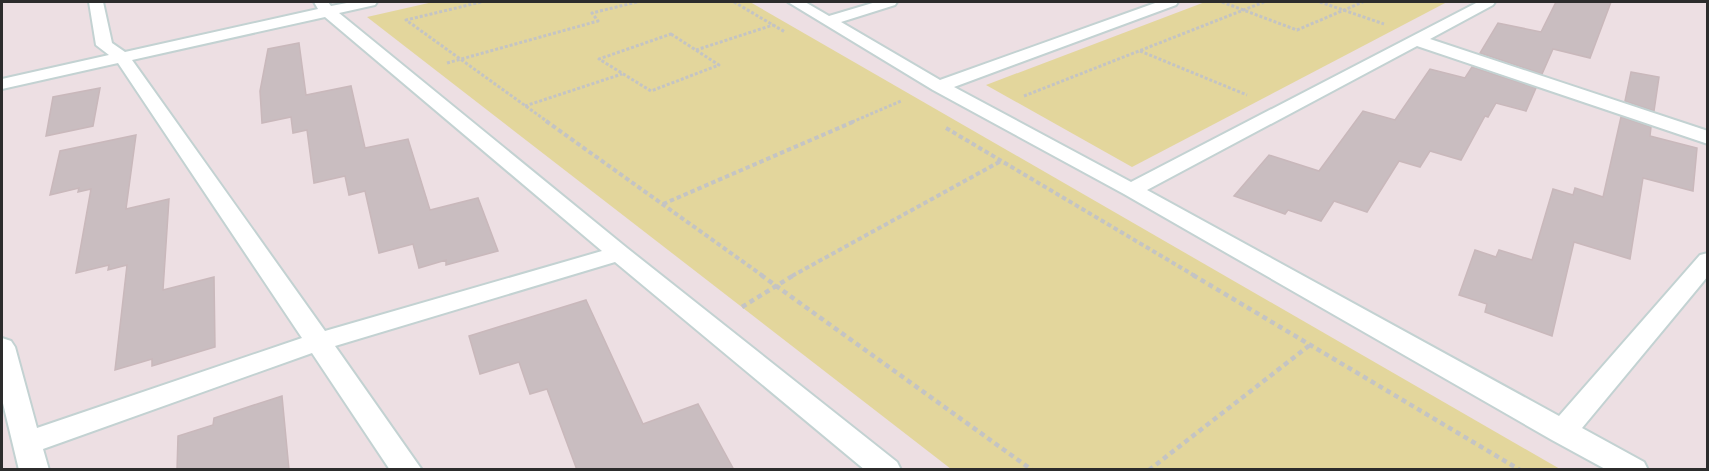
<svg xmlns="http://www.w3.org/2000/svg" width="1709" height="471" viewBox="0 0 1709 471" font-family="'PT Sans Narrow',sans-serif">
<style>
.green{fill:#e3d69c}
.building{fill:#c9bdc0;stroke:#c9b8bb;stroke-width:1.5}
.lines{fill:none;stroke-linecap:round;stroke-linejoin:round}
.service-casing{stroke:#c3d2d2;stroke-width:4}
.path-far2{stroke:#c4c4c4;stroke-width:3;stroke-dasharray:3 2;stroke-linecap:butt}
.path-far1{stroke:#c4c4c4;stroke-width:4;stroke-dasharray:4.5 3;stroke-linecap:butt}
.path{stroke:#c4c4c4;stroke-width:4.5;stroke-dasharray:5 4;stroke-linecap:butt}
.service{fill:#fff;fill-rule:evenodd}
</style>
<rect width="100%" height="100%" fill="#eddfe3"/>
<!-- green -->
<g class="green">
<path d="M 433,2 L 750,2 L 1560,469 L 951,469 L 367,17 Z"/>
<path d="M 1205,2 L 1447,2 L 1132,167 L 986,85 Z"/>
</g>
<!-- building -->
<g class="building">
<path d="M 1556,2 L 1611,2 L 1590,58 L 1553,49 L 1542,74 L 1480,53 L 1498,23 L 1541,32 Z"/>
<path d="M 299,43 L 306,95 L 351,86 L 365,148 L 408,139 L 430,210 L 478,198 L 498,251 L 446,265 L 446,260 L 419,268 L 413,244 L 379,253 L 365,191 L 349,195 L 345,176 L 314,183 L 307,130 L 293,133 L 291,117 L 262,123 L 260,91 L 268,49 Z"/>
<path d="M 1472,67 L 1536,88 L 1526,111 L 1496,103 L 1488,117 L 1485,116 L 1461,160 L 1430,151 L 1420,167 L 1399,161 L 1367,212 L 1334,201 L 1321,221 L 1288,210 L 1285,214 L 1234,196 L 1269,155 L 1319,171 L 1363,111 L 1395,120 L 1430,69 L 1465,78 Z"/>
<path d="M 1631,72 L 1659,77 L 1654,111 L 1625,101 Z"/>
<path d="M 100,88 L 93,126 L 46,136 L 53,97 Z"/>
<path d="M 1621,117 L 1651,127 L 1650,136 L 1697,148 L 1693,191 L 1643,178 L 1630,259 L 1574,242 L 1552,336 L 1485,312 L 1487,304 L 1459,295 L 1475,250 L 1496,257 L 1499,250 L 1532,260 L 1553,189 L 1573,195 L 1575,188 L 1603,197 Z"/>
<path d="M 136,135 L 126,209 L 169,199 L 163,290 L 214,277 L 215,347 L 152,366 L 152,359 L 115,370 L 127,265 L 108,270 L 109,265 L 76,273 L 91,189 L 78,192 L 79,188 L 50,195 L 60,151 Z"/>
<path d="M 586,300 L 643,424 L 698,404 L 734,470 L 577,470 L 547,389 L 530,394 L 519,362 L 480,374 L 469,336 Z"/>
<path d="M 282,396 L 289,470 L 177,470 L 178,436 L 213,425 L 214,418 Z"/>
</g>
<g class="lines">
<defs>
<g id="service">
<path d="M 89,2 L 103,2 L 112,43 L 125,52 L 318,9 L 314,2 L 328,2 L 331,6 L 352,2 L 377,2 L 375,5 L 339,13 L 627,248 L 897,462 L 901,470 L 865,470 L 615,262 L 335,346 L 422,470 L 390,470 L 312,353 L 43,449 L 49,470 L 19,470 L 2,399 L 2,338 L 11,341 L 15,347 L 37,428 L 302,338 L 118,63 L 2,89 L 2,79 L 109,55 L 96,45 ZM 325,17 L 602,251 L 325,331 L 132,60 Z"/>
<path d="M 788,2 L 805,2 L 829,16 L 876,2 L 897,2 L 895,5 L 841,22 L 940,80 L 1158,2 L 1178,2 L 1176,5 L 954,87 L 1131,182 L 1478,2 L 1495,2 L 1493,5 L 1430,39 L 1708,131 L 1708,144 L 1417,46 L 1147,190 L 1559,416 L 1700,255 L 1708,253 L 1708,276 L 1582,428 L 1644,462 L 1648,470 L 1607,470 L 1552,440 L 1124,194 L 933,90 Z"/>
</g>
</defs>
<!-- service casing -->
<use href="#service" class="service-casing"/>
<!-- path-far2 -->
<g class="path-far2">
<path d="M 481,2 L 406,20 L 548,122"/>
<path d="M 734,2 L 785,32"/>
<path d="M 1222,2 L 1297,30 L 1363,2"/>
<path d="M 1320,2 L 1384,24"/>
<path d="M 671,34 L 719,65 L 651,91 L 599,59 Z"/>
<path d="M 696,50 L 773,25"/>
<path d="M 1140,51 L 1247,95"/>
<path d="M 447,63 L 598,21 L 592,13 L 637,2"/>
<path d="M 1024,96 L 1264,2"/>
<path d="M 525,106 L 622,74"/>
<path d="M 852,122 L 901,101"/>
</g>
<!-- path-far1 -->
<g class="path-far1">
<path d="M 546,121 L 763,276"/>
<path d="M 946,128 L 1195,276"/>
<path d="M 663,204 L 855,121"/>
<path d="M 792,276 L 1001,161"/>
</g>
<!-- path -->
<g class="path">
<path d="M 761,275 L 1032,470"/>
<path d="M 1193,275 L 1520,470"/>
<path d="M 742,307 L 794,275"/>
<path d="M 1149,470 L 1310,345"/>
</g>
<!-- service -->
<use href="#service" class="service"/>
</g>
<!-- border -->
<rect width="1709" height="471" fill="none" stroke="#2c2c2c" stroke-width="6"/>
</svg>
